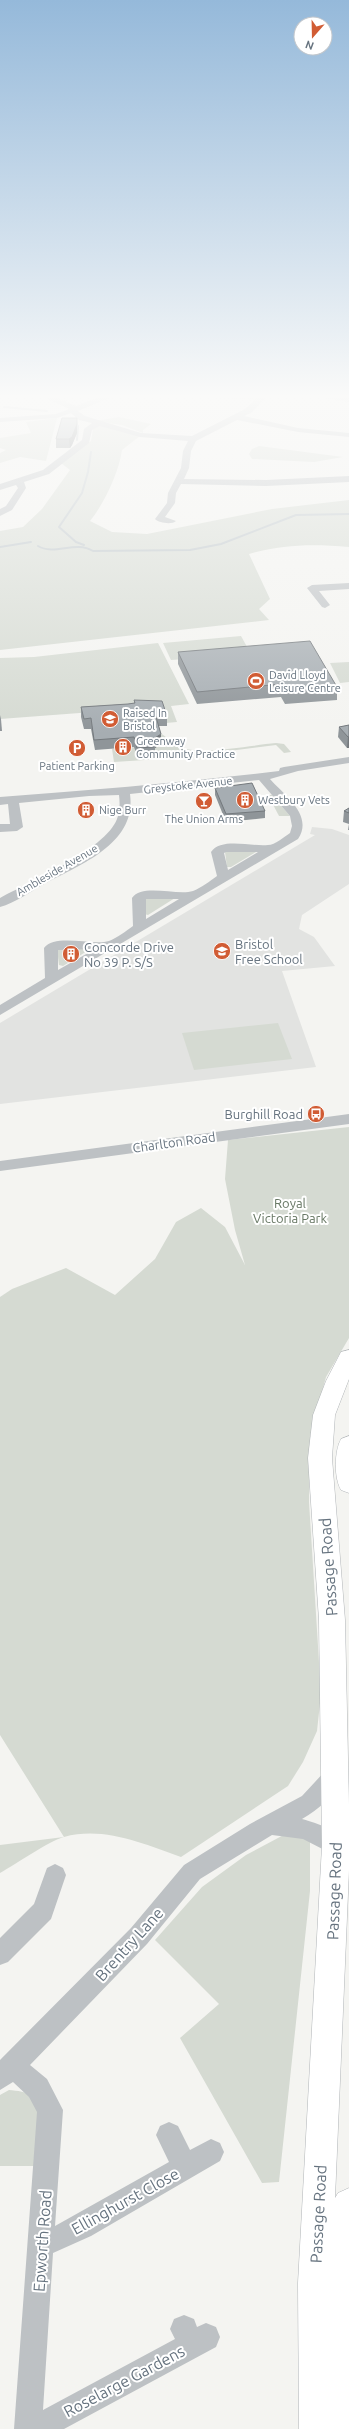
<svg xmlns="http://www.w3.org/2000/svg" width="349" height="2429" viewBox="0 0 349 2429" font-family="Ubuntu,sans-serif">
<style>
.built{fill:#e2e3e1}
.green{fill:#d5dad2}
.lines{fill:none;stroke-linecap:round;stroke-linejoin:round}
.stream{stroke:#b8c1c6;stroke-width:2}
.major-casing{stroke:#b1b5b8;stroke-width:1}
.minor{fill:#bdc1c4;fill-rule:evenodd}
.major{fill:#fff;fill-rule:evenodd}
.wall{fill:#8f9599}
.shaded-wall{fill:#74797d}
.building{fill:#a6adb2;stroke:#74797d}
.labels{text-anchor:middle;stroke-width:4;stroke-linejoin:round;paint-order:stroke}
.far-poi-label{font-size:11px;fill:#66737f;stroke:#fff;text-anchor:start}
.far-street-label{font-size:11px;fill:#66737f;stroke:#fff}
.poi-label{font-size:13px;fill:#66737f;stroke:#fff;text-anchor:start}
.street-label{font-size:13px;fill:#66737f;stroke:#fff}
.park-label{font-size:13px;fill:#677764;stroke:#fff}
.near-street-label{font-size:16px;fill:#66737f;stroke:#fff}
</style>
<rect width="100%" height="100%" fill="#f4f4f1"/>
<!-- built -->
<path class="built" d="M 312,827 L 332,829 L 349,835 L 349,884 L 302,915 L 299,929 L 314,937 L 335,966 L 282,971 L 316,1067 L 0,1104 L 0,1023 L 315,835 L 310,834 Z"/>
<!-- green -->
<g class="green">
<path d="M 223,393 L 261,393 L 255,400 L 213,398 Z"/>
<path d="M 119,417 L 151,424 L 143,430 L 143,433 L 122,425 L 95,421 Z"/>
<path d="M 57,418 L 46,461 L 20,457 L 0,463 L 0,453 L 6,450 L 0,448 L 0,438 L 31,433 L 26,422 Z"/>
<path d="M 102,425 L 140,436 L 122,450 C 119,472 104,504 90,521 L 112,532 L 147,534 L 272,509 L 349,500 L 349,547 C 314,544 283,544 249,554 L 270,599 L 259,609 L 269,620 L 0,650 L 0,531 L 23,527 L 42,509 L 70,470 L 61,463 L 91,441 L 93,429 Z"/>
<path d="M 259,446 L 343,457 L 314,462 L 252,459 L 249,454 L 252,449 Z"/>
<path d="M 241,636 L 251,654 L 171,660 L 163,643 Z"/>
<path d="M 158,643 L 189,704 L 171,706 L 177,722 L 166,723 L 146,708 L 0,719 L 0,658 L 34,657 Z"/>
<path d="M 349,662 L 349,682 L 340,683 L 330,663 Z"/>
<path d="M 160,733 C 168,737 173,746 183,748 C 205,755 252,745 276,743 L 284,744 L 291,752 L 284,753 L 276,745 L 175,758 L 114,762 L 112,749 L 152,746 Z"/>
<path d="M 268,795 L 272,795 L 290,816 L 279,816 Z"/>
<path d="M 256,852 L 231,867 L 227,867 L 225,852 Z"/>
<path d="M 143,898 L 175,898 L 148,915 L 144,914 Z"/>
<path d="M 92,948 L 63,966 L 59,965 L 57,949 Z"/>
<path d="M 278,1023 L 292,1059 L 194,1070 L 182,1033 Z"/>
<path d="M 349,1127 L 349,1338 L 326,1377 L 310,1436 L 309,1502 L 321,1694 L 317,1731 L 303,1762 L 288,1786 L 181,1857 C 144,1844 104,1826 64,1837 C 49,1841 16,1864 0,1873 L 0,1845 L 64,1837 L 0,1735 L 0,1297 L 12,1289 L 66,1268 L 115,1295 L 155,1259 L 176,1222 L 201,1208 L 225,1227 L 245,1265 L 235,1230 L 225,1179 L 228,1140 Z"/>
<path d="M 293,1830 L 310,1839 L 310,1891 L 279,2182 L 262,2183 L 180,2038 L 219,2004 L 155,1940 L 202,1887 L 246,1855 Z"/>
<path d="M 9,2090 C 17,2091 27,2091 33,2097 C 43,2108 36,2151 35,2166 L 0,2166 L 0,2095 Z"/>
</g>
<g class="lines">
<!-- stream -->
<g class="stream">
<path d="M 4,407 L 47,411"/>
<path d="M 74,421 L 78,426 L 77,440"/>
<path d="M 84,545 L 76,542 L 59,527 L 82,493 L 88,472 L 91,452"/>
<path d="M 38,546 C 55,556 75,540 93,551 L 190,550 L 221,544 L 296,515 L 349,514"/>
<path d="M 0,547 L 31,542"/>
</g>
<defs>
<g id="major">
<path d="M 349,1350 L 349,1379 L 335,1415 L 332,1458 L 345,1620 L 349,1805 L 349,1870 L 335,2198 L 338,2193 L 349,2188 L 349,2429 L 299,2429 L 298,2283 L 322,1846 L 319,1620 L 308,1458 L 313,1415 L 326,1381 L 341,1352 Z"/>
<path d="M 349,1436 L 349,1493 L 341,1490 C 334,1479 334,1451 341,1439 Z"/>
</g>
</defs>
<!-- major casing -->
<use href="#major" class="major-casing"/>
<!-- minor -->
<g class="minor">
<path d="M 35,393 L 47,393 L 76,406 L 109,393 L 121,393 L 78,411 L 85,416 L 141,433 L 192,436 L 245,409 L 262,393 L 271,393 L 251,413 L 244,416 L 298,428 L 349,433 L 349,437 L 298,432 L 237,420 L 196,441 L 191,451 L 189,468 L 184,479 L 266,480 L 349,476 L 349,482 L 266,486 L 181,484 L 176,493 L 175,503 L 165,517 L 176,521 C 172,525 159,523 155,519 L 167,503 L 168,493 L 181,468 L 183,451 L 188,441 L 140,437 L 100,426 L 92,430 L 89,443 L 49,474 L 24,482 L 26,488 L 12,510 L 0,516 L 0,509 L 6,506 L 18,488 L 16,485 L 0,490 L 0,484 L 43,470 L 82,440 L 84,429 L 92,423 L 79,420 L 71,413 L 57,418 L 0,422 L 0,418 L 56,414 L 69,409 Z"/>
<path d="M 290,393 L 316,393 L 349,398 L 349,402 Z"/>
<path d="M 349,583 L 349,589 L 319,591 L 330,605 L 325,608 L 322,607 L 307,588 L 312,585 Z"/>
<path d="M 349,757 L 349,763 L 298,771 L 270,779 C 284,795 314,815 298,839 L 0,1015 L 0,1005 L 45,978 L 44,948 C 55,933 93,946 109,941 C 117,938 126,931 133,926 L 132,898 C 142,883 177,896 193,891 C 201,888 210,881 217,876 L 211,852 C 221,837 252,847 268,845 C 275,845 284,837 290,833 L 292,826 L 290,816 L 259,780 L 130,794 C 137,844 79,865 44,884 C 30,892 15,903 0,907 L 0,898 C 29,882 105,850 117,819 C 120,811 120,803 119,795 L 89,796 L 19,803 L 23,827 L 17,831 L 0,832 L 0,824 L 10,824 L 8,804 L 0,805 L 0,797 C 93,790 186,782 279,771 L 280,768 L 284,767 ZM 226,852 L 258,852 L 228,870 L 224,853 ZM 146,899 L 179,899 L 146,919 ZM 95,949 L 58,970 L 58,950 Z"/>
<path d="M 349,1114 L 349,1124 L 0,1171 L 0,1161 Z"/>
<path d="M 335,1766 L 343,1769 L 346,1776 C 337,1794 319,1809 302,1819 C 317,1823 340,1831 347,1846 L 344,1853 L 336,1856 L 303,1839 L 272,1835 L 200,1879 L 147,1944 L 30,2065 L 47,2079 L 63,2110 L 55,2226 L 169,2162 L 156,2135 L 160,2126 L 169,2122 L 178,2126 L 190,2150 L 211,2139 L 220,2143 L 224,2152 L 220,2161 L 91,2236 L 53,2253 L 43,2410 L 175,2339 L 170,2329 L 174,2319 L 184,2315 L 194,2319 L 197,2327 L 206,2323 L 216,2327 L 220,2337 L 216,2347 L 64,2429 L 14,2429 L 37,2112 L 29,2097 L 13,2082 L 0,2090 L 0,2060 L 131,1928 L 184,1865 L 250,1824 L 302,1796 L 327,1769 Z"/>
<path d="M 55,1864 L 63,1868 L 66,1875 L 51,1919 L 8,1962 L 0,1965 L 0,1938 L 34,1904 L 47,1868 Z"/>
</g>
<!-- major -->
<use href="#major" class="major"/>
</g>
<!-- wall -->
<g class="wall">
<path d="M 77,433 L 72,445 L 70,448 L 56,448 L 56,439 Z"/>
<path d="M 178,652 L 337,687 L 337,700 L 285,704 L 281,697 L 197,704 L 178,664 Z"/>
<path d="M 134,700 L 167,716 L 167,726 L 159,726 L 161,744 L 155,748 L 155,757 L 138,758 L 134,747 L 95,750 L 91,729 L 84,729 L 81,717 L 81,707 L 128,704 L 134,703 Z"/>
<path d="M 0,715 L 1,719 L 2,731 L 0,731 Z"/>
<path d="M 349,725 L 349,748 L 347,748 L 338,737 L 339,727 Z"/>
<path d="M 215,788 L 265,811 L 265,818 L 226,822 L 215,795 Z"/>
<path d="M 349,808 L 349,830 L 348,830 L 349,824 L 343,822 L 344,811 Z"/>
</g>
<!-- shaded-wall -->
<g class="shaded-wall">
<path d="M 77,424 L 77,433 L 72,445 L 70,448 L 69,439 Z"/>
<path d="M 161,734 L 161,744 L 155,748 L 152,740 Z"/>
<path d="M 348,737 L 349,737 L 349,748 L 347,748 Z"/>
</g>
<!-- building -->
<g class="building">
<path d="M 62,418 L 77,418 L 77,424 L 72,437 L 69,439 L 56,439 Z"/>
<path d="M 310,641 L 337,687 L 286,691 L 282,684 L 197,692 L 178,652 Z"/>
<path d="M 134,700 L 162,701 L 167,716 L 156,717 L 161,734 L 152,740 L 154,747 L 137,748 L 134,737 L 94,740 L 91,718 L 84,719 L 81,707 L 128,704 L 135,703 Z"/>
<path d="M 349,725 L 349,737 L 348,737 L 339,727 Z"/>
<path d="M 252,783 L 265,811 L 226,814 L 215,788 Z"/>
<path d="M 349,808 L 349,813 L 344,811 Z"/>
</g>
<!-- sky -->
<linearGradient id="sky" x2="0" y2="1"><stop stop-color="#95b9da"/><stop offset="0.54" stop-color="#fafaf9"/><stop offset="1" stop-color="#fafaf9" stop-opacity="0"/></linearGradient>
<rect width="349" height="734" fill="url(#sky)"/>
<!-- icons -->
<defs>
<symbol id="stadium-disc" viewBox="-11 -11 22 22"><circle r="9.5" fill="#d15c34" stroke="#fff"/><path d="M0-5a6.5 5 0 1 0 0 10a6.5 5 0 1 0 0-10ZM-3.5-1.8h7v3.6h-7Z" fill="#fff"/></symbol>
<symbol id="school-disc" viewBox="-11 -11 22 22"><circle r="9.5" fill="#d15c34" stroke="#fff"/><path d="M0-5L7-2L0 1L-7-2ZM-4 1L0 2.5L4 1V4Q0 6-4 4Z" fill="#fff"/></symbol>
<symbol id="building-disc" viewBox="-11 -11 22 22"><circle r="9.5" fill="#d15c34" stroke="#fff"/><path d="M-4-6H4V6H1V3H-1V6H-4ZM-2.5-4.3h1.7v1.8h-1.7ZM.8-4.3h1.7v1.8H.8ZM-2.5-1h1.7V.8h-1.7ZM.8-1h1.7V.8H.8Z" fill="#fff"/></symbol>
<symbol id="parking-disc" viewBox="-11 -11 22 22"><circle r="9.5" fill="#d15c34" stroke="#fff"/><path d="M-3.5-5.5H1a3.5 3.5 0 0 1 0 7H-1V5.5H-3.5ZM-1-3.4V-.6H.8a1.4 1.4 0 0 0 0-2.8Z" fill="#fff"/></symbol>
<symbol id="bar-disc" viewBox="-11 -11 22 22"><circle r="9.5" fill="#d15c34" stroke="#fff"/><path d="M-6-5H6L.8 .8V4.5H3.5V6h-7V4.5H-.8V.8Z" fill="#fff"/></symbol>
<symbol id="bus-disc" viewBox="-11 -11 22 22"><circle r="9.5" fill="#d15c34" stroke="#fff"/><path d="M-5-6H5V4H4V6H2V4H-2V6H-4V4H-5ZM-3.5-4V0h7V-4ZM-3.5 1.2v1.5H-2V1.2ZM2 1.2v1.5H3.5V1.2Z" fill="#fff"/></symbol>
</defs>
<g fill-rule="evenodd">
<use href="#stadium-disc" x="246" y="671" width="20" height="20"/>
<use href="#school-disc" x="100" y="709" width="20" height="20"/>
<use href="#building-disc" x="113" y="737" width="20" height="20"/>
<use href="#parking-disc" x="67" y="738" width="20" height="20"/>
<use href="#building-disc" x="235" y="790" width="20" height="20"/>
<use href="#bar-disc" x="194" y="791" width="20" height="20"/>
<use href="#building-disc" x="76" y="800" width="20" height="20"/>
<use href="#school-disc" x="212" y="941" width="20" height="20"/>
<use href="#building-disc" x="61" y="944" width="20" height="20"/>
<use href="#bus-disc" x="306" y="1104" width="20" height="20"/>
</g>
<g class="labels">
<!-- far-poi labels -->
<g class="far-poi-label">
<text x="269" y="679">David Lloyd<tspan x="269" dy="13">Leisure Centre</tspan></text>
<text x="123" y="717">Raised In<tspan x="123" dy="13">Bristol</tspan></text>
<text x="136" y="745">Greenway<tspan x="136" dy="13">Community Practice</tspan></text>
<text x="77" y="770" text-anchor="middle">Patient Parking</text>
<text x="258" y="804">Westbury Vets</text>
<text x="99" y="814">Nige Burr</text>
<text x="204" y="823" text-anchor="middle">The Union Arms</text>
</g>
<!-- far-street labels -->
<g class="far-street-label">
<text transform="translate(188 785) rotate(-6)" y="4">Greystoke Avenue</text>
<text transform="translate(57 870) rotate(-30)" y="4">Ambleside Avenue</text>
</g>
<!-- poi labels -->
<g class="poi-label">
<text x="235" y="949">Bristol<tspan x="235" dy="15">Free School</tspan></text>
<text x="84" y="952">Concorde Drive<tspan x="84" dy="15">No 39 P. S/S</tspan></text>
<text x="303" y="1119" text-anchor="end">Burghill Road</text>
</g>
<!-- street labels -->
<g class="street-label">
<text transform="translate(174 1142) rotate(-8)" y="5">Charlton Road</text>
</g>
<!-- park labels -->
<g class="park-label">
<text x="290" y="1208">Royal<tspan x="290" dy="15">Victoria Park</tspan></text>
</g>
<!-- near-street labels -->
<g class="near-street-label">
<text transform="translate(328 1567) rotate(-94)" y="6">Passage Road</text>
<text transform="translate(334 1891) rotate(-88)" y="6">Passage Road</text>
<text transform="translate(129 1944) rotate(-48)" y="6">Brentry Lane</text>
<text transform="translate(125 2201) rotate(-29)" y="6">Ellinghurst Close</text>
<text transform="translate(318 2214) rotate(-87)" y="6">Passage Road</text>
<text transform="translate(42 2241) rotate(-86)" y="6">Epworth Road</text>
<text transform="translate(124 2381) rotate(-28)" y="6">Roselarge Gardens</text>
</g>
</g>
<!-- north arrow -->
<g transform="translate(313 36) rotate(200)"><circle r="19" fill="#ffffff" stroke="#c2c7cc"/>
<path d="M0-3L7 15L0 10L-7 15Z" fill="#d15c34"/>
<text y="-6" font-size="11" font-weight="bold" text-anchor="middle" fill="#66737f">N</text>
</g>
</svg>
